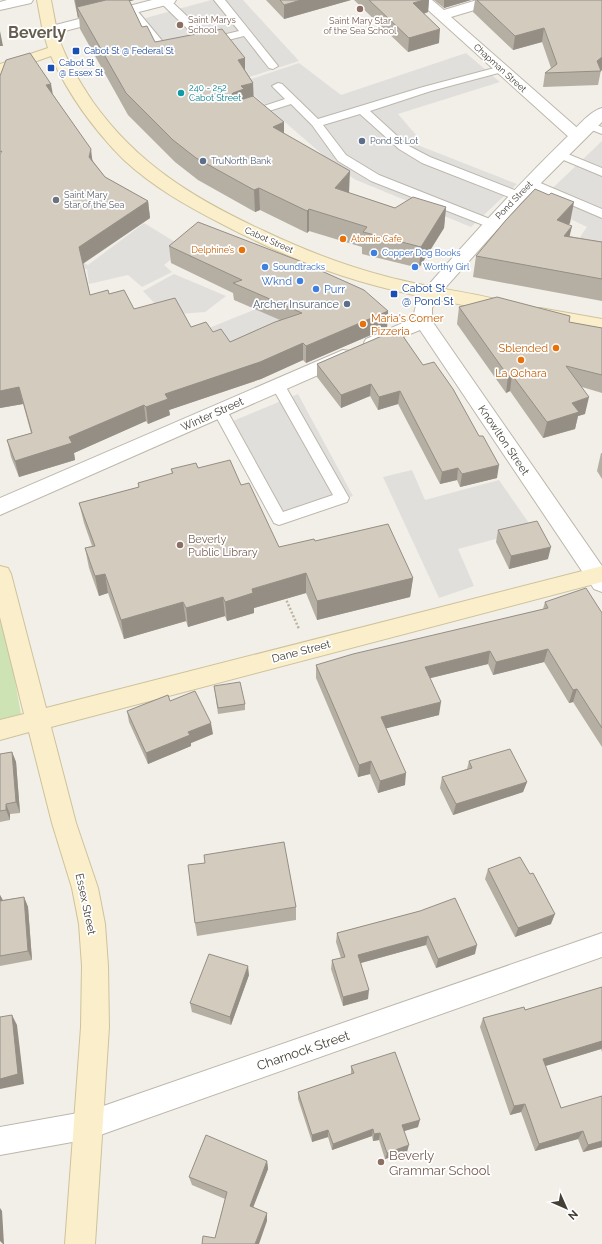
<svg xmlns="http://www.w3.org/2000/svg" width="602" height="1244" viewBox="0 0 602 1244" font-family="Raleway,sans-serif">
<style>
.green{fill:#cde3b4}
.parking{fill:#e1dfdc}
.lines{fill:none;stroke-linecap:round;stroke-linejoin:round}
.service-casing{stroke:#bdb7ab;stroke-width:2}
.minor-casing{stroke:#bdb7ab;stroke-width:2}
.tertiary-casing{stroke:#bdb7ab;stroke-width:2}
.secondary-casing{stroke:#cec29b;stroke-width:2}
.path{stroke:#bdb39e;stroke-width:2.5;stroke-dasharray:2 2;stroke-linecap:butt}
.service{fill:#fff;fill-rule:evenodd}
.minor{fill:#fff;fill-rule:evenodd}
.tertiary{fill:#fff;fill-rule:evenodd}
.secondary{fill:#faefca;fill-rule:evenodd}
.wall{fill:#b5afa3}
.shaded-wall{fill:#948e85}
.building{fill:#d3cbbe;stroke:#948e85}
.education-dot{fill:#8d6e63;stroke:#fff;stroke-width:1.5}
.transit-dot{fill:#1a4fb4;stroke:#fff;stroke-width:1.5}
.culture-dot{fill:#0f9aa8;stroke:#fff;stroke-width:1.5}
.service-dot{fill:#5c6f8a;stroke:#fff;stroke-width:1.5}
.worship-dot{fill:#6b7280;stroke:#fff;stroke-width:1.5}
.food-dot{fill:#e8710a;stroke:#fff;stroke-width:1.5}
.shop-dot{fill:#3f7fe0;stroke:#fff;stroke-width:1.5}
.labels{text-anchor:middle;stroke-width:3.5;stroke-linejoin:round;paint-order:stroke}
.far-education-label{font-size:9px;fill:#785e54;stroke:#fff;text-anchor:start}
.far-transit-label{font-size:9px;fill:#164399;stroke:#fff;text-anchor:start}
.far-street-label{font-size:9px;fill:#454037;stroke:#fff}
.far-culture-label{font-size:9px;fill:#0d838f;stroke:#fff;text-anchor:start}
.far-service-label{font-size:9px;fill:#4e5e75;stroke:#fff;text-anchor:start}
.far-worship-label{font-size:9px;fill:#5b616d;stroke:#fff;text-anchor:start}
.far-food-label{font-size:9px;fill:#c56008;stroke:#fff;text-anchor:start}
.far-shop-label{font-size:9px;fill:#366cbe;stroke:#fff;text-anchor:start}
.shop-label{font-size:11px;fill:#366cbe;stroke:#fff;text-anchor:end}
.transit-label{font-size:11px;fill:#164399;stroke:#fff;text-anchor:start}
.service-label{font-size:11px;fill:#4e5e75;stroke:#fff;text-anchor:end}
.food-label{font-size:11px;fill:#c56008;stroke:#fff;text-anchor:start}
.street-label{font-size:11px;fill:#454037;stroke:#fff}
.education-label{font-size:11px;fill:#785e54;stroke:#fff;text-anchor:start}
.near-street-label{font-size:13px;fill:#454037;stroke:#fff}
.near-education-label{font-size:13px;fill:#785e54;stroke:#fff;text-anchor:start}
.far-town-label{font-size:16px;font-weight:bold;fill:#675e4f;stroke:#fff}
</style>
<rect width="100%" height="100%" fill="#f2efe8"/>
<!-- green -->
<path class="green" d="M 0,598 L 23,725 L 0,729 Z"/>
<!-- parking -->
<g class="parking">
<path d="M 211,0 L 243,0 L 299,61 L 249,77 L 159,61 L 135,21 Z"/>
<path d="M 466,53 L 500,82 L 398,114 L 417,136 L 420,146 L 517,184 L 471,227 L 356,180 L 339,169 L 240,83 L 299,63 L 341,95 Z"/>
<path d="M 602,141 L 602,261 L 569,253 L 587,227 L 537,203 Z"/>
<path d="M 144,223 L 185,248 L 164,265 L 172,272 L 142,287 L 128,275 L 89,284 L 87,269 L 49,273 L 0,251 L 51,246 L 88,265 Z"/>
<path d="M 174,274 L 226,296 L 205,312 L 166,315 L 143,291 Z"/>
<path d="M 261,307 L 302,334 L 236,359 L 209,328 Z"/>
<path d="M 298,394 L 353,496 L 274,522 L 221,426 Z"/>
<path d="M 412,470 L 425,500 L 499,480 L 533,529 L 458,549 L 474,586 L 439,598 L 383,477 Z"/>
</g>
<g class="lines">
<defs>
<g id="service">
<path d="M 161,0 L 170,0 L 210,38 L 239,31 L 214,0 L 225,0 L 278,66 L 273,69 L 269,68 L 244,36 L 208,45 L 203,44 L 161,3 Z"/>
<path d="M 131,7 L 135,8 L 169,49 L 178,49 L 179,51 L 178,53 L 167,56 L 163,55 L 126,10 Z"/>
<path d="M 502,66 L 507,69 L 506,71 L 431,91 L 370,111 L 407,145 L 430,157 L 522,193 L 524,196 L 522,199 L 514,199 L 422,163 L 399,149 L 360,114 L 323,125 L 346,155 L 379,175 L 495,221 L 497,224 L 495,227 L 491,228 L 371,181 L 338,161 L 312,125 L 291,104 L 247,118 L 241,115 L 243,113 L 285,99 L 272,86 L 278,83 L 282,84 L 318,119 L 423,87 Z"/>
<path d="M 588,122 L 602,127 L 602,134 L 584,127 L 582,125 L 584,123 Z"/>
<path d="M 558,150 L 602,168 L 602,176 L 554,156 L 552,154 L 554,152 Z"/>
<path d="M 531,179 L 602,209 L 602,218 L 527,186 L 525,183 Z"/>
<path d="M 278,380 L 283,382 L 349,498 L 347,502 L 279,525 L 274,523 L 213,411 L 215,407 L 220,406 L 225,407 L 283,512 L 333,495 L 271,385 L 273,382 Z"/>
</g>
<g id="minor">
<path d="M 417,0 L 432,0 L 444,10 L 477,0 L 500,0 L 498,3 L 451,17 L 583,133 L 585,136 L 583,139 L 577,141 L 571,139 Z"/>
<path d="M 431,287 L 437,289 L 440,293 L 432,308 L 432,321 L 602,566 L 602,592 L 594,589 L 420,330 L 373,349 L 366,347 L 364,343 L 366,339 L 414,318 C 414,306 419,299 425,289 Z"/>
<path d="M 343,350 L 350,351 L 352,356 L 350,361 L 0,515 L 0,498 Z"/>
<path d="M 602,933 L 602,957 L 89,1139 L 0,1155 L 0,1127 L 89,1111 Z"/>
</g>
<g id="tertiary">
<path d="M 7,0 L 33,0 L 31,3 L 0,10 L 0,2 Z"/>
<path d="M 152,0 L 176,0 L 174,3 L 49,35 L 44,34 L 42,31 L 44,28 Z"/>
<path d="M 602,108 L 602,122 L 520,204 L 437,297 L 431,299 L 425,297 L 422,293 L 425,289 C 470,237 516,187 565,139 C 575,130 588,112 602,108 Z"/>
</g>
<g id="secondary">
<path d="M 37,0 L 51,0 C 54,15 56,30 61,44 C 69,65 81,84 93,102 C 138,165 195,199 264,231 C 304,250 345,266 388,277 C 429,288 472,292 512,303 L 515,307 L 512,311 L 506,313 C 456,304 407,295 359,281 C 311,267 266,247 222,224 C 187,206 153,187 124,160 C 95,131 68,94 51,56 L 0,74 L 0,64 L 48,48 L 43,32 Z"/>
<path d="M 540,308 L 602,319 L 602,331 L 534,318 L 531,314 L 534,310 Z"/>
<path d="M 0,566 L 8,568 L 11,574 L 46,708 L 602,566 L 602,582 L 51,727 L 76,823 L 98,888 L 105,924 L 108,966 L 109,1027 L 95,1244 L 65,1244 L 81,1027 L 82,966 L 79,924 L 72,888 L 52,823 L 29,732 L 0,740 L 0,720 L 24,714 L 0,617 Z"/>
</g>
</defs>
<!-- service casing -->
<use href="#service" class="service-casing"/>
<!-- minor casing -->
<use href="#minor" class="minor-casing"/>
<!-- tertiary casing -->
<use href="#tertiary" class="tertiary-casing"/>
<!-- secondary casing -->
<use href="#secondary" class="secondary-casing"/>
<!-- path -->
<path class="path" d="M 285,597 L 299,629"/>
<!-- service -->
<use href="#service" class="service"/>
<!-- minor -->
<use href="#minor" class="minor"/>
<!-- tertiary -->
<use href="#tertiary" class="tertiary"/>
<!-- secondary -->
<use href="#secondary" class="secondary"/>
</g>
<!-- wall -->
<g class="wall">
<path d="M 74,0 L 134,0 L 129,1 L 142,27 L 155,42 L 245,58 L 245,70 L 253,83 L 253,97 L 284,133 L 349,193 L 395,208 L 446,207 L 444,228 L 419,268 L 362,254 L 362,247 L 309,231 L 307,233 L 260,210 L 255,212 L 198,180 L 175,162 L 128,115 L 80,29 L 79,17 L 78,18 Z"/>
<path d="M 266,0 L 351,0 L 284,19 Z"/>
<path d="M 354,0 L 429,0 L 428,12 L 424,14 L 439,43 L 408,52 Z"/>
<path d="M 434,0 L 471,0 L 444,8 Z"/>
<path d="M 475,0 L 602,0 L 601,70 L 598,85 L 543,87 L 545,73 L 551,68 L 542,42 L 513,50 L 473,12 Z"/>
<path d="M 54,96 L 93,161 L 105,177 L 148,201 L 150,218 L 83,264 L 90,295 L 109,294 L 134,309 L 191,327 L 213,332 L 230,342 L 280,320 L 234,300 L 233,293 L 171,263 L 169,246 L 388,311 L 387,328 L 306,363 L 303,360 L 261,379 L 169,410 L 170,415 L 148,424 L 146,421 L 74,453 L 75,460 L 19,477 L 11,457 L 7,440 L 31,433 L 23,404 L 0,408 Z"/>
<path d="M 570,223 L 568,225 L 572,226 L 569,236 L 602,242 L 602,301 L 473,277 L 476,256 Z"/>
<path d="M 459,307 L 569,322 L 602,328 L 602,393 L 582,387 L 585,414 L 578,416 L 575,429 L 543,438 L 510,391 L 506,393 L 457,324 Z"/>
<path d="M 398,329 L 497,478 L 460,487 L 457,480 L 440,484 L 398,404 L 378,410 L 370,396 L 341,408 L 317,377 L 317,364 Z"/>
<path d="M 601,453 L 602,453 L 602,479 L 597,471 Z"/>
<path d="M 198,468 L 241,485 L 279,547 L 315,541 L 413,578 L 410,597 L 317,620 L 306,593 L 254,608 L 254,613 L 227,621 L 225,616 L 188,627 L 186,621 L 124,639 L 108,593 L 99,596 L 89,568 L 85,548 L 92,546 L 84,523 L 79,503 L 139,487 L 138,483 L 172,474 L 171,469 Z"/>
<path d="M 498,530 L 548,559 L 509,569 L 496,542 Z"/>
<path d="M 545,602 L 602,613 L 602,747 L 573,702 L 569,703 L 544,662 L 493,675 L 488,664 L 430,678 L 439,715 L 386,728 L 405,785 L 378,793 L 370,774 L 358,777 L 316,678 L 316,665 L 543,609 Z"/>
<path d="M 214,686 L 245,704 L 245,710 L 218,714 Z"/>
<path d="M 170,701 L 213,734 L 191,743 L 191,746 L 148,764 L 129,722 L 127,711 Z"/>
<path d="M 12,752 L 16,762 L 20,813 L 10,814 L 10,820 L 0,822 L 0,754 Z"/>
<path d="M 469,761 L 527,782 L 523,792 L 453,815 L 440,788 L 442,777 L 467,769 Z"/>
<path d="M 488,869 L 551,924 L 515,937 L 485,879 Z"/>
<path d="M 0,895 L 3,900 L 24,897 L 28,907 L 32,960 L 0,966 Z"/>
<path d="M 296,907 L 296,920 L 197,936 L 195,923 Z"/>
<path d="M 420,911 L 475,954 L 436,968 L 426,945 L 361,963 L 368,999 L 343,1006 L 331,969 L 332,960 L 341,958 L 336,942 L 337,933 Z"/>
<path d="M 249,975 L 231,1025 L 192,1012 L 190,1003 Z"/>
<path d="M 602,987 L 602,1052 L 601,1049 L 545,1066 L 561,1108 L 602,1147 L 583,1152 L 578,1139 L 535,1151 L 521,1112 L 510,1115 L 480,1027 L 483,1018 L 525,1010 Z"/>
<path d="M 351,1066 L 418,1127 L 404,1131 L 407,1152 L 385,1159 L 379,1140 L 373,1141 L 372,1136 L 332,1150 L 328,1137 L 312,1142 L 298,1099 L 298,1092 L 351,1074 Z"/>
<path d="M 267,1161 L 268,1169 L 253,1207 L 267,1213 L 267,1221 L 215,1238 L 225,1199 L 192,1185 L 189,1177 Z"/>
</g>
<!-- shaded-wall -->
<g class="shaded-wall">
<path d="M 75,0 L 134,0 L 124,3 L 77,7 L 79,17 L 78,18 Z"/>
<path d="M 301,0 L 351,0 L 284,19 L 284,5 Z"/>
<path d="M 424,0 L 429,0 L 428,12 L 412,17 L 413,3 Z"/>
<path d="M 444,0 L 471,0 L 444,8 Z"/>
<path d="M 544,28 L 542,42 L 513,50 L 515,36 Z"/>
<path d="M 440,29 L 439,43 L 408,52 L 409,38 Z"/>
<path d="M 0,31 L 3,46 L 0,46 Z"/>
<path d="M 602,57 L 602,70 L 601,71 L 597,61 Z"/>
<path d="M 245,58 L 245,80 L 238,60 Z"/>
<path d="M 253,83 L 254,104 L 245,107 L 229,97 L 233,93 L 241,86 Z"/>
<path d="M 51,84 L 54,101 L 46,85 Z"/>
<path d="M 284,122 L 284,144 L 273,127 Z"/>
<path d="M 91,149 L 93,166 L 89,157 Z"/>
<path d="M 350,171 L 349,193 L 335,188 Z"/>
<path d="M 259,188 L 260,210 L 255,212 L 254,190 Z"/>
<path d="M 148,201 L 150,218 L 82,264 L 79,247 Z"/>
<path d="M 574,202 L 570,223 L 553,241 L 557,220 Z"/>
<path d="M 446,207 L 444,228 L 419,268 L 421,247 Z"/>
<path d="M 309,209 L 309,231 L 307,233 L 307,211 Z"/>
<path d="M 572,226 L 567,247 L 564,236 Z"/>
<path d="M 388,311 L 387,328 L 306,363 L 306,346 Z"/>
<path d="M 303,343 L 303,360 L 261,379 L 169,410 L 170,415 L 148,424 L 146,407 L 165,394 Z"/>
<path d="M 512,375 L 510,391 L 506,393 L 508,376 Z"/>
<path d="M 371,384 L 370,396 L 341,408 L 341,395 Z"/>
<path d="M 19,387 L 23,404 L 0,408 L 0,391 Z"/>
<path d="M 400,391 L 398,404 L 378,410 L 379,397 Z"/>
<path d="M 589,397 L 585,414 L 578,416 L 575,429 L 543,438 L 547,422 L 572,403 Z"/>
<path d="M 144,405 L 146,421 L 74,453 L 75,460 L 19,477 L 15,461 L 69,437 Z"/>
<path d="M 499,465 L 497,478 L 460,487 L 462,474 Z"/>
<path d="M 458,468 L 457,480 L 440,484 L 442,472 Z"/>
<path d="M 551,547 L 548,559 L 509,569 L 511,556 Z"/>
<path d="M 306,573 L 306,593 L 254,608 L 254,613 L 227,621 L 225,602 L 252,589 Z"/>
<path d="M 105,574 L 108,593 L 99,596 L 95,576 Z"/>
<path d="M 413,578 L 410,597 L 317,620 L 317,601 Z"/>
<path d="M 223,597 L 225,616 L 188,627 L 186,608 Z"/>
<path d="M 183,602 L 186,621 L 124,639 L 121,620 Z"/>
<path d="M 548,649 L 544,662 L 493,675 L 496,662 Z"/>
<path d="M 490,651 L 488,664 L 423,680 L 425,667 Z"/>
<path d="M 577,689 L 573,702 L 569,703 L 573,690 Z"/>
<path d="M 441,702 L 439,715 L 380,730 L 381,717 Z"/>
<path d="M 211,723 L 213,734 L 191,743 L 191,746 L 148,764 L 146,753 L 188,732 Z"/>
<path d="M 12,752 L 16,762 L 20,813 L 16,802 Z"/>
<path d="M 371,761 L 370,774 L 358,777 L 359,765 Z"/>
<path d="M 406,773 L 405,785 L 378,793 L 380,781 Z"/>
<path d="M 527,782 L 523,792 L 453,815 L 456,804 Z"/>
<path d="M 6,804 L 10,814 L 10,820 L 6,810 Z"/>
<path d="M 0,895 L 4,903 L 0,902 Z"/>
<path d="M 24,897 L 28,907 L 32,960 L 28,951 Z"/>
<path d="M 555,914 L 551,924 L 515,937 L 518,928 Z"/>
<path d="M 428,936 L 426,945 L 357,964 L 358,955 Z"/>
<path d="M 477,945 L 475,954 L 436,968 L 438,959 Z"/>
<path d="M 248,966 L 249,975 L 231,1025 L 230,1017 Z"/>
<path d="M 369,990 L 368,999 L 343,1006 L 343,997 Z"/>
<path d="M 12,1015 L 17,1025 L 24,1084 L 0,1089 L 0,1079 Z"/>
<path d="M 602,1041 L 602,1048 L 601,1049 L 539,1068 L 543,1059 Z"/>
<path d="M 525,1104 L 521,1112 L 510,1115 L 514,1106 Z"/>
<path d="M 420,1120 L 418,1127 L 401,1132 L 402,1125 Z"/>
<path d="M 373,1129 L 372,1136 L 332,1150 L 333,1144 Z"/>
<path d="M 328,1130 L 328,1137 L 312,1142 L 312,1135 Z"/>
<path d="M 583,1131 L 578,1139 L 535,1151 L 539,1144 Z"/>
<path d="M 380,1133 L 379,1140 L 373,1141 L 374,1134 Z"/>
<path d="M 602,1141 L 602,1147 L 583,1152 L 588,1145 Z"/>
<path d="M 409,1145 L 407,1152 L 385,1159 L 387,1153 Z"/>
<path d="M 267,1161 L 268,1169 L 251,1213 L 250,1206 Z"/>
<path d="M 0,1208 L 2,1211 L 4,1244 L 3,1244 L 0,1241 Z"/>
<path d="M 267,1213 L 267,1221 L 259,1244 L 255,1244 Z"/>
</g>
<!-- building -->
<g class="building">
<path d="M 106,0 L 129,0 L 142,27 L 147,26 L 155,42 L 222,29 L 245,58 L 238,60 L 253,83 L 241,86 L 244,89 L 233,93 L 229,97 L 237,101 L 253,96 L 284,122 L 273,127 L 350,171 L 335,188 L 395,208 L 413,197 L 446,207 L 421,247 L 363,232 L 367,227 L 309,209 L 307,211 L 259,188 L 254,190 L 196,158 L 173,140 L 126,93 L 77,7 Z"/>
<path d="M 280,0 L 301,0 L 284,5 Z"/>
<path d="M 369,0 L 424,0 L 413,3 L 440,29 L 409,38 Z"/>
<path d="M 477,0 L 602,0 L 602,57 L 597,61 L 601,71 L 545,73 L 557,64 L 544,28 L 515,36 Z"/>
<path d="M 30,53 L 51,84 L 46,85 L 91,149 L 89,157 L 105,177 L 148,201 L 79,247 L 90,295 L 108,290 L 109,294 L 124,290 L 134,309 L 175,298 L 191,327 L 206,322 L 213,332 L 221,329 L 230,342 L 275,322 L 302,313 L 233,283 L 242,280 L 169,246 L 198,222 L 297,260 L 364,290 L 388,311 L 306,346 L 303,343 L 260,362 L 165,394 L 168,399 L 146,407 L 144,405 L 69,437 L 72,443 L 15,461 L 7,440 L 32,433 L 19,387 L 0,391 L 0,154 L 2,151 L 0,152 L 0,76 L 6,60 Z"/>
<path d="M 535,189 L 549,195 L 551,193 L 574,202 L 557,220 L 572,226 L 564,236 L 602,242 L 602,279 L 476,256 L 506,220 Z"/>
<path d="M 497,297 L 570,316 L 569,322 L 602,328 L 602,375 L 566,366 L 589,397 L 572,403 L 579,412 L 547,422 L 512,375 L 508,376 L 459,307 Z"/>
<path d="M 398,329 L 423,365 L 434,362 L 453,389 L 479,436 L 483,436 L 499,465 L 462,474 L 458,468 L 442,472 L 400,391 L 379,397 L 371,384 L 341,395 L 317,364 Z"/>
<path d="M 230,460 L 241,485 L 249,483 L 279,547 L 314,539 L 315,541 L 388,524 L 413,578 L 317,601 L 306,573 L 252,589 L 253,593 L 225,602 L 223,597 L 186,608 L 183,602 L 121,620 L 105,574 L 95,576 L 85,548 L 95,546 L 79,503 L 139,487 L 138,483 L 173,473 L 171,469 L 196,463 L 198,468 Z"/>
<path d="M 537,521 L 551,547 L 511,556 L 498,530 Z"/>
<path d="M 586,588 L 602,613 L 602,728 L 577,689 L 573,690 L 548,649 L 496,662 L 490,651 L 425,667 L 441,702 L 381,717 L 406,773 L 380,781 L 371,761 L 359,765 L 316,665 L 353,654 L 548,608 L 545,602 Z"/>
<path d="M 240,682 L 245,704 L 218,708 L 214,686 Z"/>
<path d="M 195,691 L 211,723 L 188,732 L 190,735 L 146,753 L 127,711 L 168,695 L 170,701 Z"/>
<path d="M 510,749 L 527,782 L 456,804 L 442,777 L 472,768 L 469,761 Z"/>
<path d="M 12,752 L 16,802 L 6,804 L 6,810 L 0,811 L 0,754 Z"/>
<path d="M 284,842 L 296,907 L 195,923 L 188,865 L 205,863 L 204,855 Z"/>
<path d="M 520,857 L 530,874 L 533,873 L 555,914 L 518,928 L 488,869 Z"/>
<path d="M 24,897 L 28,951 L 0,956 L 0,901 Z"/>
<path d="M 455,898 L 477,945 L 438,959 L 428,936 L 358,955 L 369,990 L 343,997 L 332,960 L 345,957 L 337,933 L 420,911 Z"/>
<path d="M 209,954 L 248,966 L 230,1017 L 190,1003 Z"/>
<path d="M 602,987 L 602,1041 L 543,1059 L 561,1108 L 602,1096 L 602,1141 L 588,1145 L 583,1131 L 539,1144 L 525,1104 L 514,1106 L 483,1018 L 524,1007 L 525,1010 Z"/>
<path d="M 12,1015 L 18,1074 L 0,1079 L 0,1017 Z"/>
<path d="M 395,1052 L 420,1120 L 402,1125 L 409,1145 L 387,1153 L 380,1133 L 374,1134 L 373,1129 L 333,1144 L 328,1130 L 312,1135 L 298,1092 L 354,1073 L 351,1066 Z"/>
<path d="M 206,1135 L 267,1161 L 250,1206 L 267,1213 L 255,1244 L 202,1244 L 203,1236 L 215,1238 L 227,1192 L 189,1177 Z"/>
</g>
<!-- markers -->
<g class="education-dot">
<circle cx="360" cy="9" r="4"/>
<circle cx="180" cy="25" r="4"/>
<circle cx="180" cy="545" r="4"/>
<circle cx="381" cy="1162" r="4"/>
</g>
<g class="transit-dot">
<rect x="72" y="47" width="8" height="8" rx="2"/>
<rect x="47" y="64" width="8" height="8" rx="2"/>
<rect x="390" y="290" width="8" height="8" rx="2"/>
</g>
<circle class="culture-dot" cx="181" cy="93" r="4"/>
<g class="service-dot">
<circle cx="362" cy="141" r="4"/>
<circle cx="203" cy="161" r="4"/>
<circle cx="347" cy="304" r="4"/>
</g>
<circle class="worship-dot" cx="56" cy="200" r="4"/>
<g class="food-dot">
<circle cx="343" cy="239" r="4"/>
<circle cx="242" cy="250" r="4"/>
<circle cx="363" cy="324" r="4"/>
<circle cx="556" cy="348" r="4"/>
<circle cx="521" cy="360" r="4"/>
</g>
<g class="shop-dot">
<circle cx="374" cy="253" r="4"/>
<circle cx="265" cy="267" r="4"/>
<circle cx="415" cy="267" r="4"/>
<circle cx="300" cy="281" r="4"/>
<circle cx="316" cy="289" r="4"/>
</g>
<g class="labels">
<!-- far-education labels -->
<g class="far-education-label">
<text x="188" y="23">Saint Marys<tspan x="188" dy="10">School</tspan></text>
<text x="360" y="24" text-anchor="middle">Saint Mary Star<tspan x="360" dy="10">of the Sea School</tspan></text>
</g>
<!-- far-transit labels -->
<g class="far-transit-label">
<text x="84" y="54">Cabot St @ Federal St</text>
<text x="59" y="66">Cabot St<tspan x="59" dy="10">@ Essex St</tspan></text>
</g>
<!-- far-street labels -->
<g class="far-street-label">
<text transform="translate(500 68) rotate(42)" y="3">Chapman Street</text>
<text transform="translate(514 200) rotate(-46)" y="3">Pond Street</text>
<text transform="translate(269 240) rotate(24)" y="3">Cabot Street</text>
</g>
<!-- far-culture labels -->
<g class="far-culture-label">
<text x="189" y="91">240 - 252<tspan x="189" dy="10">Cabot Street</tspan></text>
</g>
<!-- far-service labels -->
<g class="far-service-label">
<text x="370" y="144">Pond St Lot</text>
<text x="211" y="164">TruNorth Bank</text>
</g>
<!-- far-worship labels -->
<g class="far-worship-label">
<text x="64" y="198">Saint Mary<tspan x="64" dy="10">Star of the Sea</tspan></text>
</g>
<!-- far-food labels -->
<g class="far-food-label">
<text x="351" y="242">Atomic Cafe</text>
<text x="234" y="253" text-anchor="end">Delphine’s</text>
</g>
<!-- far-shop labels -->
<g class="far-shop-label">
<text x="382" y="256">Copper Dog Books</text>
<text x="273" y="270">Soundtracks</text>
<text x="423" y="270">Worthy Girl</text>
</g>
<!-- shop labels -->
<g class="shop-label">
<text x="292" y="285">Wknd</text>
<text x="324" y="293" text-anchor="start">Purr</text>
</g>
<!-- transit labels -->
<g class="transit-label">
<text x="402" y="292">Cabot St<tspan x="402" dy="13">@ Pond St</tspan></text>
</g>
<!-- service labels -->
<g class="service-label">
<text x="339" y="308">Archer Insurance</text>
</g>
<!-- food labels -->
<g class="food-label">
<text x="371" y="322">Maria's Corner<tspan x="371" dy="13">Pizzeria</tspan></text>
<text x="548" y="352" text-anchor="end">Sblended</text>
<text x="521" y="377" text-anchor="middle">La Qchara</text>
</g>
<!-- street labels -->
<g class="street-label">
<text transform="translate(212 414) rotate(-24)" y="4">Winter Street</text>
<text transform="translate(504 440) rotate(56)" y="4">Knowlton Street</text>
<text transform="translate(301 651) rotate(-15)" y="4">Dane Street</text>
<text transform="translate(86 904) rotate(78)" y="4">Essex Street</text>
</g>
<!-- education labels -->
<g class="education-label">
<text x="188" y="543">Beverly<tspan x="188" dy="13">Public Library</tspan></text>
</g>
<!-- near-street labels -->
<g class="near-street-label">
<text transform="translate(303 1050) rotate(-19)" y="5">Charnock Street</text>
</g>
<!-- near-education labels -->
<g class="near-education-label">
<text x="389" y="1160">Beverly<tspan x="389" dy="15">Grammar School</tspan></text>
</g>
<!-- far-town labels -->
<g class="far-town-label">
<text x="37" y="38">Beverly</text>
</g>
</g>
<!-- north arrow -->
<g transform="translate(566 1208) rotate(135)" stroke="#ffffff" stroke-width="3" paint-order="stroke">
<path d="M0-3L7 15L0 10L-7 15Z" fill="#454037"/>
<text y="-6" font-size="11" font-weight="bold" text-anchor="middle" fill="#454037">N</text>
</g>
</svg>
